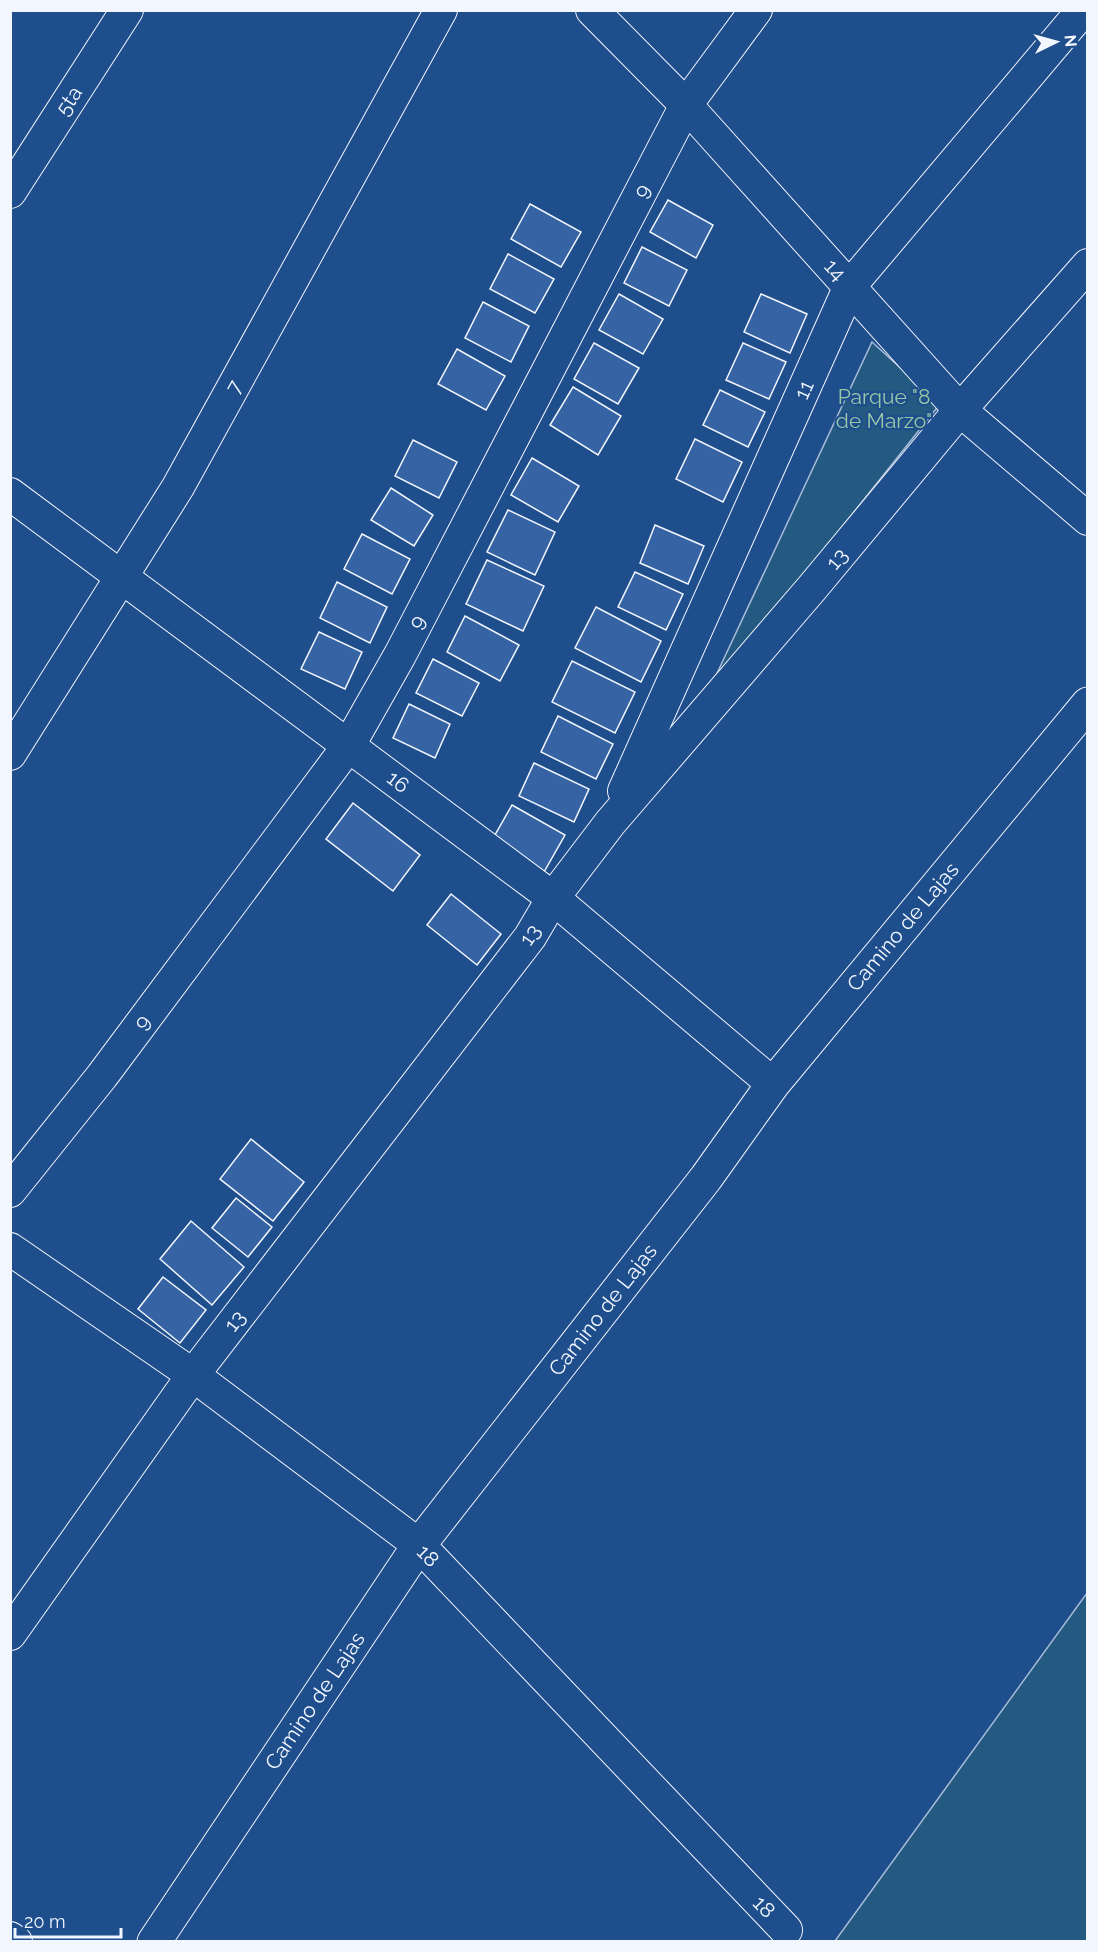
<svg xmlns="http://www.w3.org/2000/svg" width="1098" height="1952" viewBox="0 0 1098 1952" font-family="Raleway,sans-serif">
<style>
.green{fill:#245a82;stroke:#a8bbd7;stroke-width:1.5}
.building{fill:#3563a3;stroke:#f2f6ff;stroke-width:1.5}
.lines{fill:none;stroke-linecap:round;stroke-linejoin:round}
.street-casing{stroke:#f2f6ff;stroke-width:34}
.secondary-casing{stroke:#f2f6ff;stroke-width:35}
.street{stroke:#1f4e8c;stroke-width:32}
.secondary{stroke:#1f4e8c;stroke-width:33}
.labels{text-anchor:middle;stroke-width:4.5;stroke-linejoin:round;paint-order:stroke}
.street-label{font-size:21px;fill:#f2f6ff;stroke:#1f4e8c}
.park-label{font-size:21px;fill:#97c8a6;stroke:#1f4e8c}
</style>
<rect width="100%" height="100%" fill="#1f4e8c"/>
<!-- green -->
<g class="green">
<path d="M 872,342 L 940,404 L 705,699 Z"/>
<path d="M 1087,1593 L 1087,1941 L 835,1941 Z"/>
</g>
<!-- building -->
<g class="building">
<path d="M 668,200 L 713,225 L 696,258 L 650,232 Z"/>
<path d="M 530,204 L 581,232 L 561,267 L 511,239 Z"/>
<path d="M 642,247 L 687,270 L 669,306 L 624,283 Z"/>
<path d="M 508,254 L 554,279 L 535,313 L 490,289 Z"/>
<path d="M 619,294 L 663,319 L 643,354 L 599,330 Z"/>
<path d="M 761,294 L 807,314 L 790,353 L 744,332 Z"/>
<path d="M 483,302 L 529,326 L 511,362 L 465,338 Z"/>
<path d="M 594,343 L 639,368 L 618,404 L 574,379 Z"/>
<path d="M 743,343 L 786,362 L 769,399 L 726,380 Z"/>
<path d="M 457,349 L 505,376 L 486,410 L 438,384 Z"/>
<path d="M 573,387 L 621,416 L 598,455 L 550,425 Z"/>
<path d="M 720,390 L 765,412 L 748,447 L 703,425 Z"/>
<path d="M 695,439 L 742,462 L 723,502 L 676,479 Z"/>
<path d="M 413,440 L 457,462 L 439,498 L 395,476 Z"/>
<path d="M 532,458 L 579,486 L 558,522 L 511,495 Z"/>
<path d="M 391,488 L 433,515 L 414,546 L 371,520 Z"/>
<path d="M 508,510 L 555,532 L 535,575 L 487,552 Z"/>
<path d="M 655,525 L 704,546 L 688,584 L 640,563 Z"/>
<path d="M 362,534 L 410,559 L 392,594 L 344,569 Z"/>
<path d="M 487,560 L 544,586 L 523,631 L 466,604 Z"/>
<path d="M 635,572 L 683,594 L 666,630 L 618,607 Z"/>
<path d="M 337,582 L 387,607 L 370,643 L 320,618 Z"/>
<path d="M 596,607 L 661,641 L 641,682 L 575,648 Z"/>
<path d="M 465,616 L 519,645 L 500,681 L 447,652 Z"/>
<path d="M 319,632 L 362,652 L 345,689 L 301,669 Z"/>
<path d="M 433,659 L 479,683 L 462,716 L 416,693 Z"/>
<path d="M 572,661 L 635,692 L 615,733 L 552,702 Z"/>
<path d="M 409,704 L 450,724 L 435,758 L 393,738 Z"/>
<path d="M 558,716 L 613,744 L 596,779 L 541,752 Z"/>
<path d="M 534,763 L 589,789 L 574,822 L 519,796 Z"/>
<path d="M 353,803 L 420,855 L 393,891 L 326,839 Z"/>
<path d="M 512,805 L 565,835 L 544,872 L 491,842 Z"/>
<path d="M 451,894 L 501,934 L 477,965 L 427,925 Z"/>
<path d="M 251,1139 L 304,1182 L 273,1221 L 220,1179 Z"/>
<path d="M 236,1198 L 272,1227 L 248,1257 L 212,1228 Z"/>
<path d="M 191,1221 L 244,1267 L 212,1305 L 160,1259 Z"/>
<path d="M 163,1277 L 206,1310 L 180,1343 L 138,1309 Z"/>
</g>
<g class="lines">
<defs>
<g id="street">
<path d="M 592,10 L 686,105 L 960,410 L 1088,519"/>
<path d="M 10,192 L 127,10"/>
<path d="M 10,494 L 553,898 L 773,1084"/>
<path d="M 10,754 L 178,487 L 441,10"/>
<path d="M 624,791 L 850,286 L 1083,10"/>
<path d="M 10,1191 L 102,1076 L 349,745 L 400,655 L 686,105 L 756,10"/>
<path d="M 10,1249 L 193,1375 L 419,1545 L 786,1930"/>
<path d="M 10,1634 L 193,1375 L 530,937 L 553,898 L 610,823 L 812,588 L 960,410 L 1088,265"/>
<path d="M 10,1938 L 16,1942"/>
</g>
<path id="secondary" d="M 154,1942 L 419,1545 L 706,1178 L 773,1084 L 1088,704"/>
</defs>
<!-- street casing -->
<use href="#street" class="street-casing"/>
<!-- secondary casing -->
<use href="#secondary" class="secondary-casing"/>
<!-- street -->
<use href="#street" class="street"/>
<!-- secondary -->
<use href="#secondary" class="secondary"/>
</g>
<g class="labels">
<!-- street labels -->
<g class="street-label">
<text transform="translate(69 101) rotate(-57)" y="7">5ta</text>
<text transform="translate(642 191) rotate(-62)" y="7">9</text>
<text transform="translate(835 270) rotate(48)" y="7">14</text>
<text transform="translate(234 387) rotate(-61)" y="7">7</text>
<text transform="translate(804 390) rotate(-66)" y="7">11</text>
<text transform="translate(837 559) rotate(-50)" y="7">13</text>
<text transform="translate(417 622) rotate(-62)" y="7">9</text>
<text transform="translate(398 782) rotate(37)" y="7">16</text>
<text transform="translate(903 927) rotate(-50)" y="7">Camino de Lajas</text>
<text transform="translate(530 935) rotate(-56)" y="7">13</text>
<text transform="translate(142 1022) rotate(-53)" y="7">9</text>
<text transform="translate(603 1310) rotate(-52)" y="7">Camino de Lajas</text>
<text transform="translate(235 1321) rotate(-52)" y="7">13</text>
<text transform="translate(428 1556) rotate(45)" y="7">18</text>
<text transform="translate(315 1701) rotate(-56)" y="7">Camino de Lajas</text>
<text transform="translate(764 1907) rotate(46)" y="7">18</text>
</g>
<!-- park labels -->
<g class="park-label">
<text x="884" y="404">Parque "8<tspan x="884" dy="24">de Marzo"</tspan></text>
</g>
</g>
<!-- border -->
<rect width="1098" height="1952" fill="none" stroke="#f2f6ff" stroke-width="24"/>
<!-- north arrow -->
<g transform="translate(1056 42) rotate(85)" stroke="#1f4e8c" stroke-width="4.5" paint-order="stroke">
<path d="M0-4.5L10 22L0 15L-10 22Z" fill="#f2f6ff"/>
<text y="-9" font-size="16" font-weight="bold" text-anchor="middle" fill="#f2f6ff">N</text>
</g>
<!-- scale -->
<path d="M15 1928v9h106v-9" fill="none" stroke="#f2f6ff" stroke-width="3"/>
<text x="24" y="1928" font-size="18" fill="#f2f6ff" stroke="#1f4e8c" stroke-width="4.5" paint-order="stroke">20 m</text>
</svg>
